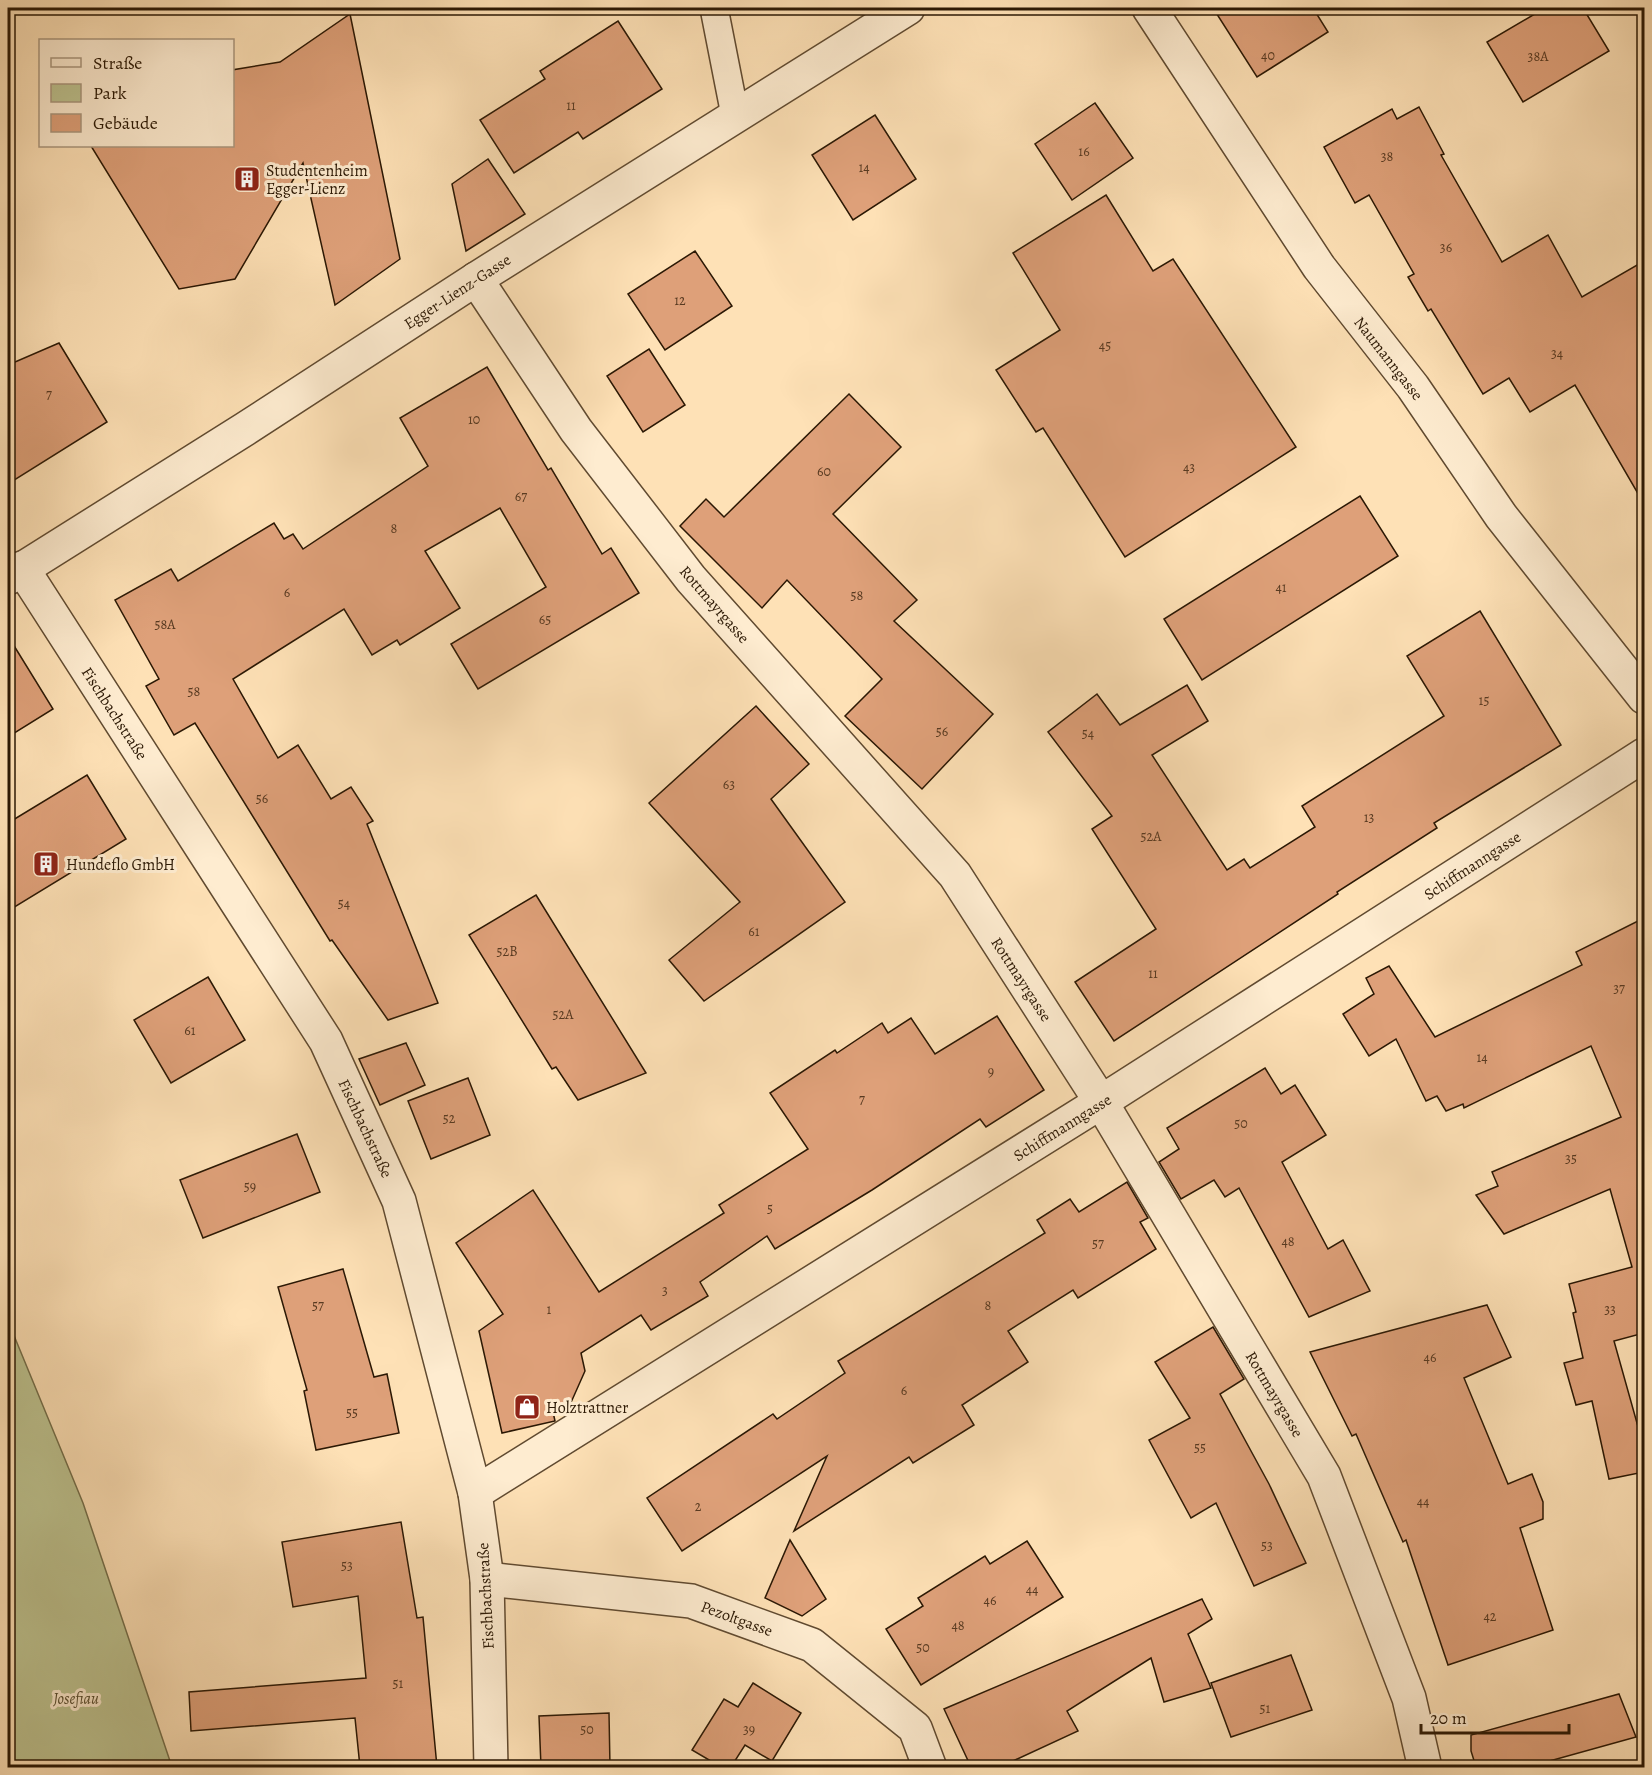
<svg xmlns="http://www.w3.org/2000/svg" width="1652" height="1775" viewBox="0 0 1652 1775" font-family="Alegreya,serif">
<style>
.green{fill:#bdc390;stroke:#746e4a;stroke-width:1.5}
.building{fill:#dea079;stroke:#2b1804;stroke-width:1.5}
.lines{fill:none;stroke-linecap:round;stroke-linejoin:round}
.lane-casing{stroke:#604a30;stroke-width:30}
.street-casing{stroke:#604a30;stroke-width:36}
.lane{stroke:#feecd0;stroke-width:27}
.street{stroke:#feecd0;stroke-width:33}
.labels{text-anchor:middle;stroke-width:6;stroke-linejoin:round;paint-order:stroke}
.number-label{font-size:14px;fill:#583a21}
.poi-label{font-size:16px;fill:#2b1804;stroke:#feecd0;text-anchor:start}
.street-label{font-size:16px;fill:#2b1804;stroke:#feecd0}
.park-label{font-size:16px;font-style:italic;fill:#574b2e;stroke:#feecd0}
</style>
<rect width="100%" height="100%" fill="#fee1b6"/>
<filter id="stains"><feTurbulence type="fractalNoise" baseFrequency=".00333" numOctaves="4"/><feColorMatrix values="0 0 0 0 .2 0 0 0 0 .09 0 0 0 0 .02 0 0 0 .5 -.17"/></filter>
<radialGradient id="worn" r=".72"><stop offset=".6" stop-color="#630" stop-opacity="0"/><stop offset="1" stop-color="#630" stop-opacity=".3"/></radialGradient>
<!-- green -->
<path class="green" d="M 8,1321 L 83,1503 L 172,1767 L 8,1767 Z"/>
<!-- building -->
<g class="building">
<path d="M 1213,8 L 1313,8 L 1328,32 L 1257,77 Z"/>
<path d="M 1545,8 L 1583,8 L 1609,51 L 1523,102 L 1487,42 Z"/>
<path d="M 350,14 L 400,259 L 335,305 L 303,163 L 235,279 L 179,289 L 91,146 L 232,146 L 232,70 L 280,62 Z"/>
<path d="M 618,21 L 662,89 L 583,139 L 578,132 L 514,173 L 480,120 L 545,79 L 540,71 Z"/>
<path d="M 1095,103 L 1133,158 L 1072,200 L 1035,144 Z"/>
<path d="M 1419,107 L 1444,154 L 1441,155 L 1502,262 L 1548,235 L 1582,297 L 1644,261 L 1644,504 L 1575,385 L 1530,412 L 1509,378 L 1483,394 L 1431,309 L 1428,311 L 1408,277 L 1414,274 L 1369,195 L 1355,203 L 1324,147 L 1392,109 L 1397,119 Z"/>
<path d="M 875,115 L 916,179 L 853,220 L 812,155 Z"/>
<path d="M 488,159 L 525,214 L 466,251 L 452,184 Z"/>
<path d="M 1106,195 L 1153,271 L 1173,259 L 1296,447 L 1125,557 L 1043,428 L 1036,432 L 996,370 L 1060,330 L 1013,253 Z"/>
<path d="M 695,251 L 732,306 L 665,350 L 628,294 Z"/>
<path d="M 59,343 L 107,422 L 8,484 L 8,365 Z"/>
<path d="M 649,349 L 685,405 L 643,432 L 607,376 Z"/>
<path d="M 487,367 L 548,470 L 551,468 L 602,554 L 611,548 L 639,593 L 478,689 L 451,644 L 546,587 L 500,508 L 425,551 L 460,608 L 400,645 L 397,640 L 372,655 L 344,609 L 233,679 L 278,758 L 298,745 L 331,799 L 351,787 L 373,821 L 367,824 L 438,1003 L 388,1020 L 332,940 L 330,941 L 195,723 L 174,735 L 146,686 L 159,679 L 115,600 L 171,569 L 178,581 L 274,523 L 284,539 L 293,534 L 303,549 L 428,466 L 400,418 Z"/>
<path d="M 849,394 L 901,447 L 833,514 L 917,600 L 894,621 L 993,714 L 922,789 L 845,716 L 882,679 L 787,580 L 762,608 L 680,526 L 706,499 L 724,517 Z"/>
<path d="M 1360,496 L 1398,556 L 1202,680 L 1164,619 Z"/>
<path d="M 1480,611 L 1561,745 L 1434,823 L 1437,828 L 1337,892 L 1338,894 L 1114,1041 L 1075,982 L 1156,929 L 1092,829 L 1112,816 L 1048,732 L 1097,694 L 1120,725 L 1187,685 L 1208,721 L 1152,755 L 1227,870 L 1244,859 L 1250,868 L 1315,827 L 1302,806 L 1444,716 L 1407,656 Z"/>
<path d="M 8,636 L 53,709 L 8,737 Z"/>
<path d="M 756,706 L 809,764 L 771,799 L 845,902 L 704,1001 L 669,960 L 740,902 L 649,803 Z"/>
<path d="M 87,775 L 126,839 L 8,911 L 8,823 Z"/>
<path d="M 536,895 L 646,1073 L 578,1100 L 556,1067 L 552,1069 L 469,935 Z"/>
<path d="M 1644,918 L 1644,1333 L 1614,1341 L 1644,1448 L 1644,1472 L 1609,1479 L 1592,1401 L 1576,1405 L 1564,1363 L 1583,1358 L 1573,1313 L 1576,1312 L 1569,1284 L 1632,1267 L 1610,1189 L 1504,1234 L 1476,1195 L 1498,1186 L 1492,1172 L 1621,1117 L 1591,1046 L 1464,1108 L 1463,1104 L 1446,1111 L 1437,1096 L 1426,1101 L 1396,1039 L 1369,1056 L 1343,1014 L 1374,994 L 1366,978 L 1389,966 L 1435,1037 L 1582,965 L 1576,952 Z"/>
<path d="M 208,977 L 245,1040 L 171,1083 L 134,1020 Z"/>
<path d="M 997,1016 L 1044,1090 L 986,1127 L 980,1119 L 872,1190 L 775,1249 L 767,1236 L 700,1282 L 708,1296 L 651,1330 L 641,1315 L 581,1353 L 585,1371 L 569,1407 L 553,1412 L 555,1421 L 502,1433 L 479,1331 L 503,1314 L 456,1243 L 533,1190 L 599,1292 L 724,1213 L 719,1205 L 808,1149 L 770,1093 L 835,1050 L 837,1053 L 882,1023 L 888,1033 L 911,1018 L 935,1054 Z"/>
<path d="M 406,1043 L 425,1085 L 380,1105 L 359,1059 Z"/>
<path d="M 1265,1068 L 1281,1094 L 1295,1085 L 1326,1135 L 1282,1162 L 1328,1249 L 1343,1240 L 1370,1291 L 1309,1317 L 1239,1188 L 1225,1197 L 1214,1180 L 1181,1199 L 1159,1162 L 1179,1149 L 1167,1128 Z"/>
<path d="M 468,1078 L 490,1135 L 431,1159 L 408,1101 Z"/>
<path d="M 297,1134 L 320,1192 L 203,1238 L 180,1180 Z"/>
<path d="M 1127,1182 L 1148,1218 L 1140,1222 L 1156,1249 L 1078,1298 L 1073,1290 L 1008,1331 L 1028,1362 L 962,1405 L 974,1425 L 913,1463 L 909,1457 L 794,1531 L 827,1456 L 682,1551 L 647,1498 L 773,1414 L 777,1419 L 845,1373 L 838,1361 L 1045,1233 L 1037,1220 L 1070,1199 L 1079,1212 Z"/>
<path d="M 343,1269 L 374,1377 L 387,1374 L 399,1433 L 316,1450 L 304,1391 L 307,1390 L 278,1287 Z"/>
<path d="M 1487,1305 L 1511,1357 L 1464,1378 L 1508,1484 L 1532,1474 L 1543,1502 L 1543,1519 L 1520,1528 L 1553,1630 L 1448,1665 L 1406,1540 L 1403,1542 L 1356,1434 L 1352,1436 L 1310,1352 Z"/>
<path d="M 1213,1327 L 1244,1379 L 1220,1394 L 1269,1484 L 1306,1563 L 1254,1586 L 1216,1503 L 1191,1518 L 1149,1440 L 1190,1418 L 1155,1362 Z"/>
<path d="M 401,1522 L 417,1618 L 423,1617 L 437,1767 L 360,1767 L 355,1718 L 191,1731 L 189,1692 L 366,1678 L 358,1596 L 293,1607 L 282,1542 Z"/>
<path d="M 790,1540 L 826,1599 L 802,1616 L 765,1598 Z"/>
<path d="M 1027,1541 L 1063,1597 L 921,1685 L 886,1629 L 923,1606 L 918,1598 L 985,1556 L 990,1564 Z"/>
<path d="M 1202,1599 L 1212,1619 L 1188,1634 L 1211,1688 L 1164,1702 L 1151,1658 L 1067,1711 L 1078,1731 L 1000,1767 L 971,1767 L 944,1709 Z"/>
<path d="M 1291,1655 L 1312,1710 L 1231,1737 L 1211,1683 Z"/>
<path d="M 753,1683 L 801,1713 L 772,1761 L 745,1745 L 731,1767 L 721,1767 L 692,1750 L 724,1699 L 738,1707 Z"/>
<path d="M 1619,1694 L 1636,1737 L 1528,1767 L 1476,1767 L 1471,1751 L 1471,1735 Z"/>
<path d="M 609,1713 L 610,1767 L 541,1767 L 539,1716 Z"/>
</g>
<g class="lines">
<defs>
<path id="lane" d="M 714,8 L 735,115"/>
<g id="street">
<path d="M 1149,8 L 1319,267 L 1413,387 L 1501,516 L 1644,697"/>
<path d="M 476,279 L 576,430 L 691,579 L 955,875 L 1101,1102 L 1324,1476 L 1409,1698 L 1425,1768"/>
<path d="M 22,568 L 326,1041 L 399,1201 L 475,1493 L 487,1579 L 491,1768"/>
<path d="M 8,578 L 245,429 L 476,279 L 908,8"/>
<path d="M 475,1493 L 1101,1102 L 1644,755"/>
<path d="M 487,1579 L 691,1601 L 812,1645 L 915,1728 L 930,1768"/>
</g>
</defs>
<!-- lane casing -->
<use href="#lane" class="lane-casing"/>
<!-- street casing -->
<use href="#street" class="street-casing"/>
<!-- lane -->
<use href="#lane" class="lane"/>
<!-- street -->
<use href="#street" class="street"/>
</g>
<!-- icons -->
<defs>
<symbol id="building-square" viewBox="-11 -11 22 22"><rect x="-9" y="-9" width="18" height="18" rx="4" fill="#8f2418" stroke="#feecd0"/><path d="M-4-6H4V6H1V3H-1V6H-4ZM-2.5-4.3h1.7v1.8h-1.7ZM.8-4.3h1.7v1.8H.8ZM-2.5-1h1.7V.8h-1.7ZM.8-1h1.7V.8H.8Z" fill="#fff"/></symbol>
<symbol id="shop-square" viewBox="-11 -11 22 22"><rect x="-9" y="-9" width="18" height="18" rx="4" fill="#8f2418" stroke="#feecd0"/><path d="M-5-2.5h2.3a2.7 3.5 0 0 1 5.4 0H5L5.5 6h-11ZM-1.5-2.5h3a1.5 2.3 0 0 0-3 0Z" fill="#fff"/></symbol>
</defs>
<g fill-rule="evenodd">
<use href="#building-square" x="232" y="164" width="30" height="30"/>
<use href="#building-square" x="31" y="849" width="30" height="30"/>
<use href="#shop-square" x="512" y="1392" width="30" height="30"/>
</g>
<g class="labels">
<!-- number labels -->
<g class="number-label">
<text x="1268" y="60">40</text>
<text x="1538" y="61">38A</text>
<text x="571" y="110">11</text>
<text x="1084" y="156">16</text>
<text x="1387" y="161">38</text>
<text x="864" y="172">14</text>
<text x="1446" y="252">36</text>
<text x="680" y="305">12</text>
<text x="1105" y="350">45</text>
<text x="1557" y="358">34</text>
<text x="49" y="399">7</text>
<text x="474" y="424">10</text>
<text x="1189" y="472">43</text>
<text x="824" y="476">60</text>
<text x="521" y="501">67</text>
<text x="394" y="533">8</text>
<text x="1281" y="592">41</text>
<text x="287" y="597">6</text>
<text x="857" y="600">58</text>
<text x="545" y="624">65</text>
<text x="165" y="629">58A</text>
<text x="194" y="696">58</text>
<text x="1484" y="705">15</text>
<text x="942" y="736">56</text>
<text x="1088" y="738">54</text>
<text x="729" y="789">63</text>
<text x="262" y="803">56</text>
<text x="1369" y="822">13</text>
<text x="1151" y="841">52A</text>
<text x="344" y="908">54</text>
<text x="754" y="936">61</text>
<text x="507" y="956">52B</text>
<text x="1153" y="978">11</text>
<text x="1619" y="993">37</text>
<text x="563" y="1019">52A</text>
<text x="190" y="1035">61</text>
<text x="1482" y="1062">14</text>
<text x="991" y="1076">9</text>
<text x="862" y="1104">7</text>
<text x="449" y="1123">52</text>
<text x="1241" y="1128">50</text>
<text x="1571" y="1163">35</text>
<text x="250" y="1191">59</text>
<text x="770" y="1213">5</text>
<text x="1288" y="1246">48</text>
<text x="1098" y="1248">57</text>
<text x="665" y="1295">3</text>
<text x="318" y="1310">57</text>
<text x="988" y="1310">8</text>
<text x="549" y="1314">1</text>
<text x="1610" y="1314">33</text>
<text x="1430" y="1362">46</text>
<text x="904" y="1395">6</text>
<text x="352" y="1417">55</text>
<text x="1200" y="1452">55</text>
<text x="1423" y="1506">44</text>
<text x="698" y="1511">2</text>
<text x="1267" y="1550">53</text>
<text x="347" y="1570">53</text>
<text x="1032" y="1594">44</text>
<text x="990" y="1605">46</text>
<text x="1490" y="1621">42</text>
<text x="958" y="1630">48</text>
<text x="923" y="1652">50</text>
<text x="398" y="1688">51</text>
<text x="1265" y="1713">51</text>
<text x="587" y="1734">50</text>
<text x="749" y="1734">39</text>
</g>
<!-- poi labels -->
<g class="poi-label">
<text x="266" y="176">Studentenheim<tspan x="266" dy="18">Egger-Lienz</tspan></text>
<text x="66" y="870">Hundeflo GmbH</text>
<text x="546" y="1413">Holztrattner</text>
</g>
<!-- street labels -->
<g class="street-label">
<text transform="translate(457 291) rotate(-33)" y="6">Egger-Lienz-Gasse</text>
<text transform="translate(1389 358) rotate(52)" y="6">Naumanngasse</text>
<text transform="translate(715 604) rotate(49)" y="6">Rottmayrgasse</text>
<text transform="translate(115 713) rotate(57)" y="6">Fischbachstraße</text>
<text transform="translate(1472 865) rotate(-33)" y="6">Schiffmanngasse</text>
<text transform="translate(1022 979) rotate(57)" y="6">Rottmayrgasse</text>
<text transform="translate(1062 1127) rotate(-32)" y="6">Schiffmanngasse</text>
<text transform="translate(366 1128) rotate(65)" y="6">Fischbachstraße</text>
<text transform="translate(1275 1394) rotate(59)" y="6">Rottmayrgasse</text>
<text transform="translate(485 1596) rotate(-93)" y="6">Fischbachstraße</text>
<text transform="translate(737 1618) rotate(20)" y="6">Pezoltgasse</text>
</g>
<!-- park labels -->
<g class="park-label">
<text x="76" y="1704">Josefiau</text>
</g>
</g>
<!-- margin -->
<rect width="1652" height="1775" fill="none" stroke="#fee1b6" stroke-width="30"/>
<rect x="9" y="9" width="1634" height="1757" fill="none" stroke="#2b1804" stroke-width="3"/>
<rect x="15" y="15" width="1622" height="1745" fill="none" stroke="#2b1804" stroke-width="1.5"/>
<!-- legend -->
<rect x="39" y="39" width="195" height="108" fill="#feecd0" stroke="#aa977e" stroke-width="1.5"/>
<rect x="51" y="58" width="30" height="9" fill="#feecd0" stroke="#aa977e" stroke-width="1.5"/>
<text x="93" y="69" font-size="18" fill="#2b1804">Straße</text>
<rect x="51" y="84" width="30" height="18" fill="#bdc390" stroke="#aa977e" stroke-width="1.5"/>
<text x="93" y="99" font-size="18" fill="#2b1804">Park</text>
<rect x="51" y="114" width="30" height="18" fill="#dea079" stroke="#aa977e" stroke-width="1.5"/>
<text x="93" y="129" font-size="18" fill="#2b1804">Gebäude</text>
<!-- scale -->
<path d="M1421 1724v9h148v-9" fill="none" stroke="#2b1804" stroke-width="3"/>
<text x="1430" y="1724" font-size="18" fill="#2b1804" stroke="#feecd0" stroke-width="4.5" paint-order="stroke">20 m</text>
<rect width="100%" height="100%" filter="url(#stains)"/>
<rect width="100%" height="100%" fill="url(#worn)"/>
</svg>
